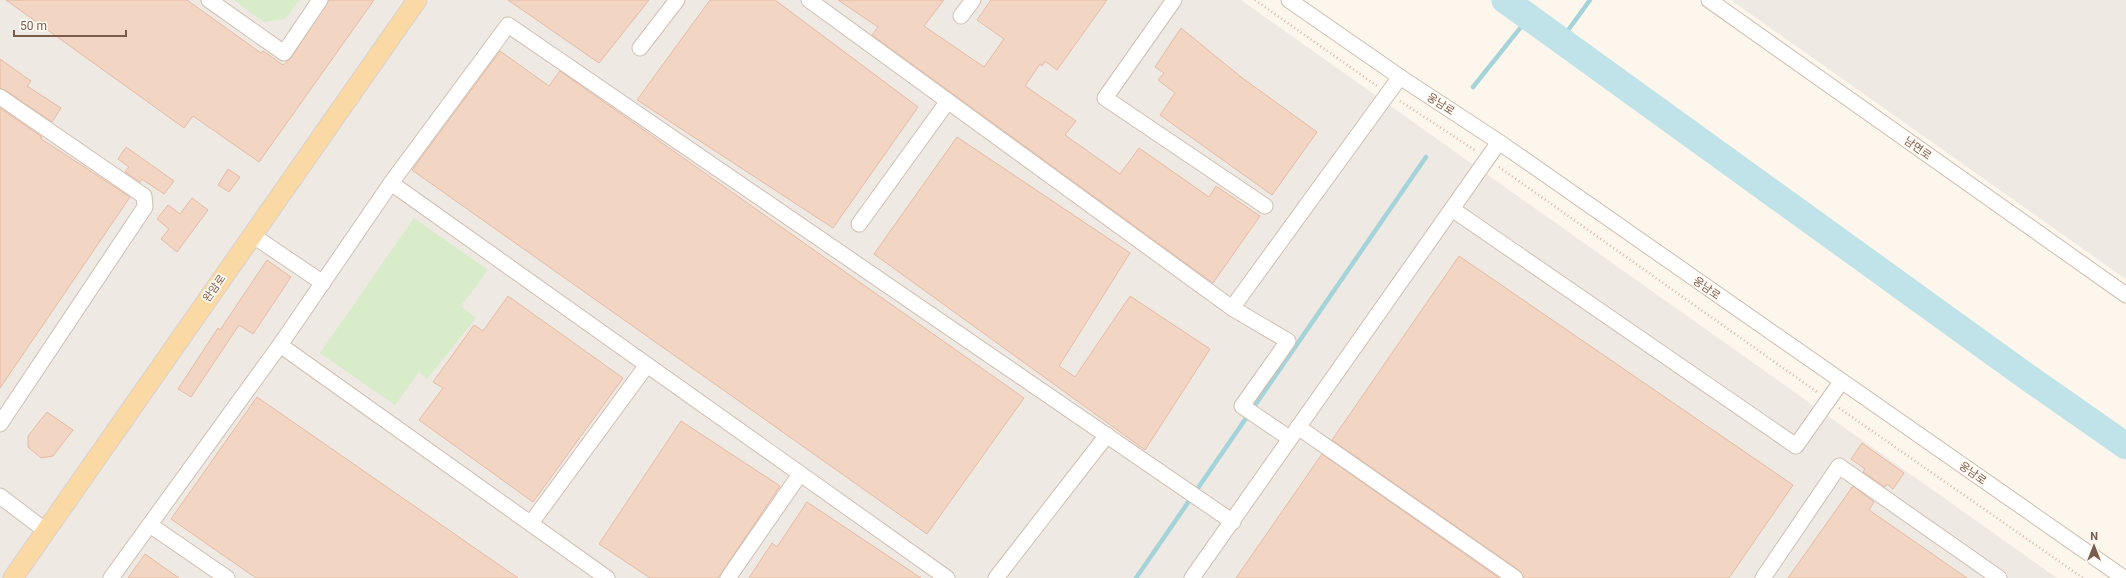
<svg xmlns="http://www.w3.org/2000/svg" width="2126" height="578" viewBox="0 0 2126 578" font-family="Roboto,'Noto Sans KR',sans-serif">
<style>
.industrial{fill:#efe9e4}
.green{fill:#d8ecc9}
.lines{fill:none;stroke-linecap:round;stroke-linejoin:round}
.stream{stroke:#a5d3da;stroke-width:4.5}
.river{stroke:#bfe3e8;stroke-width:27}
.building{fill:#f3d5c3;stroke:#e6bba3}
.minor-casing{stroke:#d1beb0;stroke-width:17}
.major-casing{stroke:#dad1cd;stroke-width:21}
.path{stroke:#d9b8a5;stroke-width:2.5;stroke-dasharray:1 3;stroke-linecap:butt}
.minor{stroke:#fff;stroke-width:15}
.major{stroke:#fbd9a5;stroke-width:19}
.labels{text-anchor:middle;stroke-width:3.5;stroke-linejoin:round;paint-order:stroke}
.street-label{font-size:11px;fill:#7a5c4d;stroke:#fffaf3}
</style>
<rect width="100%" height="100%" fill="#fdf6ec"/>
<!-- industrial -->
<g class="industrial">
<path d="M 0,0 L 1241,0 L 2057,578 L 0,578 Z"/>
<path d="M 1731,0 L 2126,0 L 2126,279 L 2110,268 Z"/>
</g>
<!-- green -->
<g class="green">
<path d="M 234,0 L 300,0 L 285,19 L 264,22 Z"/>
<path d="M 414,218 L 488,270 L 461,306 L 476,318 L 427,379 L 419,372 L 395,405 L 320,353 Z"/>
</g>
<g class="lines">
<!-- stream -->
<g class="stream">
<path d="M 1561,40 L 1590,0"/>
<path d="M 1473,87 L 1529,17"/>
<path d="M 1136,578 L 1426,157"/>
</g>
<!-- river -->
<path class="river" d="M 1505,0 L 2023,374 L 2126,446"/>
</g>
<!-- building -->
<g class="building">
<path d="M 6,0 L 187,0 L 261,53 L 263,51 L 283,65 L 291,58 L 329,0 L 374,0 L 259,162 L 193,116 L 184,128 Z"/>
<path d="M 508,0 L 649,0 L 599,63 Z"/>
<path d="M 710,0 L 775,0 L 918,107 L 833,228 L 637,100 Z"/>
<path d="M 838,0 L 944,0 L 924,26 L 984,67 L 1004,39 L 977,20 L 991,0 L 1107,0 L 1057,70 L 1045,61 L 1042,66 L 1040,64 L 1025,86 L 1076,121 L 1065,135 L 1120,174 L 1139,148 L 1209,197 L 1216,186 L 1260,216 L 1213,283 L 872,35 L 878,27 Z"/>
<path d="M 1181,28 L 1241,77 L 1317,132 L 1272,195 L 1160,115 L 1175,93 L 1158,80 L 1164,73 L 1155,67 Z"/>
<path d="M 500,51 L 549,86 L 560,71 L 1024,398 L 927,534 L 412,170 Z"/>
<path d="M 0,59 L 31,81 L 27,86 L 61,108 L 52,122 L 5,90 L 0,88 Z"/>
<path d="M 0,108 L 42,137 L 40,138 L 130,197 L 0,388 Z"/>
<path d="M 957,137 L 1130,253 L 1059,366 L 1075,377 L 1130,296 L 1210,349 L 1145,450 L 874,254 Z"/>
<path d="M 126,147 L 174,181 L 164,194 L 142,179 L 140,182 L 125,172 L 129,167 L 118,159 Z"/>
<path d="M 228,169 L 240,177 L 229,192 L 218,185 Z"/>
<path d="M 192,198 L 208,210 L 177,252 L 161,239 L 169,229 L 157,219 L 168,205 L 180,214 Z"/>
<path d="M 1459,256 L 1793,485 L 1729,578 L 1524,578 L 1520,571 L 1332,440 Z"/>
<path d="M 267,260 L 291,277 L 253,334 L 239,325 L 191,397 L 178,389 L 218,328 L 220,330 Z"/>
<path d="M 508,296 L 623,378 L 533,502 L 419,420 L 443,388 L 433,382 L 474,325 L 483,331 Z"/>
<path d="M 257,397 L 518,578 L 256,578 L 171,519 Z"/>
<path d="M 47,412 L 73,430 L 53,456 L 41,458 L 28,447 L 28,436 Z"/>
<path d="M 681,421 L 780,486 L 718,578 L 650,578 L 599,544 Z"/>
<path d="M 1862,443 L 1904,473 L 1893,489 L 1887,484 L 1885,487 L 1863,472 L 1865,469 L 1851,459 Z"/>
<path d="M 1322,454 L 1499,578 L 1236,578 Z"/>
<path d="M 1853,486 L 1874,502 L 1869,510 L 1967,578 L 1788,578 Z"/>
<path d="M 807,502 L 921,578 L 749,578 L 772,543 L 777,547 Z"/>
<path d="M 145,554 L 179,578 L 128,578 Z"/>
</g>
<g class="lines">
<defs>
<g id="minor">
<path d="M 209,0 L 284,53 L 320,0"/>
<path d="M 809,0 L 1232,308 L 1288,341 L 1242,406 L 1289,438"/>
<path d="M 1174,0 L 1105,98 L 1265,206"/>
<path d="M 1289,0 L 1400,77 L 1499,142 L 2124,578"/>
<path d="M 1709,0 L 2126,295"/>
<path d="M 961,16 L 973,0"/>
<path d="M 640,48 L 677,0"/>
<path d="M 0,97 L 144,196 L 145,207 L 0,424"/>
<path d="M 391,183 L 280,345 L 607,578"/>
<path d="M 1452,209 L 1796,446 L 1841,382"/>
<path d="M 859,224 L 948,101"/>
<path d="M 252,235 L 323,283"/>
<path d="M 1232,308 L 1400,77"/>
<path d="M 1298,427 L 1515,578"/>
<path d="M 0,496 L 46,531"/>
<path d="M 531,523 L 647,365"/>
<path d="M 150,525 L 227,578"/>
<path d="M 111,578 L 280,345"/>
<path d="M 728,578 L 800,474"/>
<path d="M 947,578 L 391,183 L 508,25 L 1233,522"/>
<path d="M 996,578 L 1107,435"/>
<path d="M 1192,578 L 1499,142"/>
<path d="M 1763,578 L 1839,466 L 1999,578"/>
</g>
<path id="major" d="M 13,578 L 417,0"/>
</defs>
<!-- minor casing -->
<use href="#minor" class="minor-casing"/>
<!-- major casing -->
<use href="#major" class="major-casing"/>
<!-- path -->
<g class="path">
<path d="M 1255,0 L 1377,86"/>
<path d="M 1400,101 L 1476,151"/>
<path d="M 1499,167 L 1817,392"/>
<path d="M 1839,408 L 2083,578"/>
</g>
<!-- minor -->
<use href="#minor" class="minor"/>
<!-- major -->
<use href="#major" class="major"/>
</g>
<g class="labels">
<!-- street labels -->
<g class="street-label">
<text transform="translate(1441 104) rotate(33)" y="4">웅남로</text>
<text transform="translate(1918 148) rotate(35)" y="4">남면로</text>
<text transform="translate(214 288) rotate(-55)" y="4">완암로</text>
<text transform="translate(1707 288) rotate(35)" y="4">웅남로</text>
<text transform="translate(1973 473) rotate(35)" y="4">웅남로</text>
</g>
</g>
<!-- north arrow -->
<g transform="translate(2094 546)" stroke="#fffaf3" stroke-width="3" paint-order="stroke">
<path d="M0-3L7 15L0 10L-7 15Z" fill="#7a5c4d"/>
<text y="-6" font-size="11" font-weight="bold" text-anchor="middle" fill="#7a5c4d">N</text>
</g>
<!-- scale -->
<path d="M14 30v6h112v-6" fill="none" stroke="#7a5c4d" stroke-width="2"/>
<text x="20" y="30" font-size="12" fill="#7a5c4d" stroke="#fffaf3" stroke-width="3" paint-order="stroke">50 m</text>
</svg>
